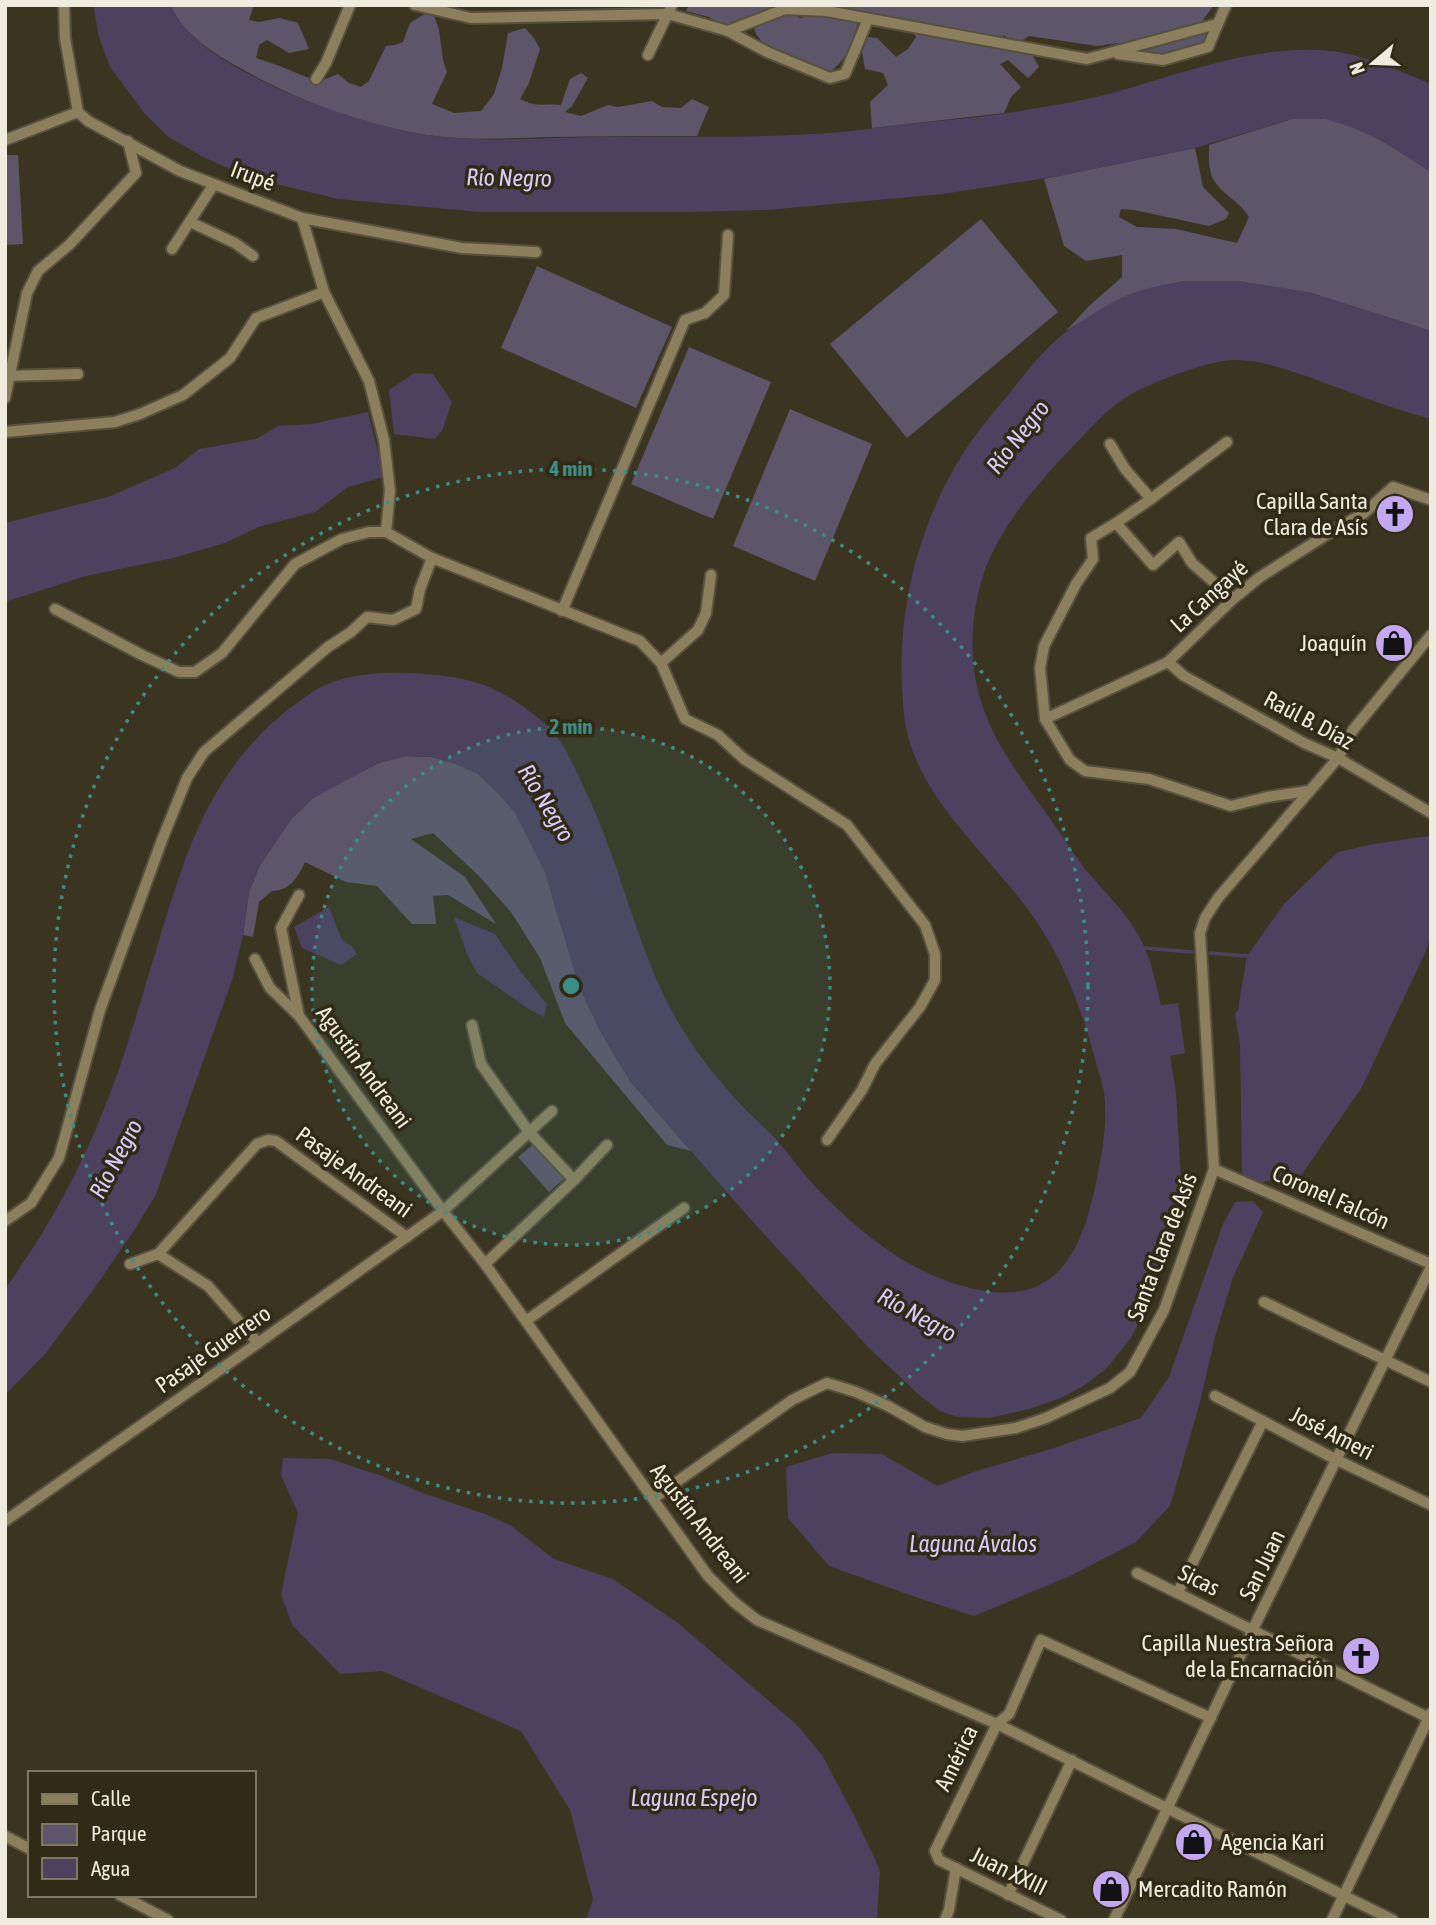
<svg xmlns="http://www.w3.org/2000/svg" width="1436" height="1925" viewBox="0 0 1436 1925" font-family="'Asap Condensed',sans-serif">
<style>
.green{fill:#5d566a}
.water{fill:#4d4160}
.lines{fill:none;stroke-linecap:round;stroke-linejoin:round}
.stream{stroke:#4d4160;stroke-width:3.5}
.minor-casing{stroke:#58513f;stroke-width:14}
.minor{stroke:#8b7f5d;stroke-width:10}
.ring{fill:none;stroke:#3c8d85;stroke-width:3.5;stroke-dasharray:3.5 7}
.labels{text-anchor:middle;stroke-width:7;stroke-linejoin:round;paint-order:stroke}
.street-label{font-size:23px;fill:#f0ebdf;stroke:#312a16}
.poi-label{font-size:23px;fill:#f0ebdf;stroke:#312a16;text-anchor:end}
.water-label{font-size:24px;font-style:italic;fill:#dacaf9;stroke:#312a16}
.centre{fill:#3c8d85;stroke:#312a16;stroke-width:3.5}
.ring-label{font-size:21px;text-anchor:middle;font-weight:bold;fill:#3c8d85;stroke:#312a16;stroke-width:7;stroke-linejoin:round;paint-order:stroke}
</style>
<rect width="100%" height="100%" fill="#3b3420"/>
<!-- green -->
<g class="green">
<path d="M 170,5 L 254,5 L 249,20 L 258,22 L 280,18 L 298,23 L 309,49 L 289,53 L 267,40 L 259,45 L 256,58 L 280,66 L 318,82 L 338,74 L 349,83 L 361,87 L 369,81 L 386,46 L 395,45 L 403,42 L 410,23 L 432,9 L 439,30 L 443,60 L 447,72 L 432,104 L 454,113 L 481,111 L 494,94 L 502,68 L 508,33 L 525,28 L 534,38 L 540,49 L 529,83 L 520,99 C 539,108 542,103 561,105 L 570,79 L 581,73 L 588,78 L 572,106 L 565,112 L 581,116 L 608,105 L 618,107 L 652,101 L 662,107 L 681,108 L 692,99 L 709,107 L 697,136 C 648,136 598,136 548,137 C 510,138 473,141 436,136 C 377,129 317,108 264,81 C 236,66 206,51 184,27 C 179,21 174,12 170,5 Z"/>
<path d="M 689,5 L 788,5 L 799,18 L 817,15 L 840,14 L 858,22 C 853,43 848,58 831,71 L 768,50 L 756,34 L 750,15 L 728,25 L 715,21 L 709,17 L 686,11 Z"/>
<path d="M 815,5 L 1214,5 L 1202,21 L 1129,45 L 1119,45 L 1117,43 L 1097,46 L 1029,36 L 1018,43 L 1003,35 L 1002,42 L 1031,52 L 1039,67 L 1028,78 L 1008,60 L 1000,64 L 1021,87 L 1011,97 L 1004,113 L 872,128 L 870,102 L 888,85 L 883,73 L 865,69 L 862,52 L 868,37 L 877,38 L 896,57 L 908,49 L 916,37 L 908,19 L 899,17 L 894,20 L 886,15 Z"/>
<path d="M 1208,32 L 1202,44 L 1163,54 L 1141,52 Z"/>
<path d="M 1292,119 C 1303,119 1315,117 1326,119 C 1365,126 1398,151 1431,172 L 1431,331 L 1308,292 L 1123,297 L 1066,331 L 1089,306 L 1122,277 L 1122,255 L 1086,261 L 1064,246 L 1044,179 L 1195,148 L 1203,187 L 1229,213 L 1226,219 L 1209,226 L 1134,210 L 1121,209 L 1119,217 L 1137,227 L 1176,229 L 1237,243 L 1249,217 C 1240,201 1222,195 1213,179 C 1208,169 1209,156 1209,145 Z"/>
<path d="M 5,155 L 18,155 L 23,244 L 5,245 Z"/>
<path d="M 981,219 L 1058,312 L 907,438 L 830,344 Z"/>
<path d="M 537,266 L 672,327 L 636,408 L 501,348 Z"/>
<path d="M 689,347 L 771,382 L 713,519 L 631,484 Z"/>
<path d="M 790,409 L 872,444 L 815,581 L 733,546 Z"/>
<path d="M 406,756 L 432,757 L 456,764 L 478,774 L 499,794 L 515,812 L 545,872 L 579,986 L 600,1031 L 630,1081 L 691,1151 L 667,1145 L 565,1023 L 540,958 L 511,912 L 479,876 L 433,833 L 411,839 L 465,877 L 496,924 L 448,895 L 433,896 L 436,924 L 412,924 L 377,886 L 346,882 L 305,862 C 298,877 290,891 272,891 L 259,902 L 253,937 L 243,935 L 249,892 L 260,865 L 292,818 L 313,798 L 339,782 L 379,763 Z"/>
<path d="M 535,1143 L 565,1178 L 549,1192 L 518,1157 Z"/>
</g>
<!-- water -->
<g class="water">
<path d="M 93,5 L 170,5 C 174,12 179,21 184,27 C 231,81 365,127 435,136 C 492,143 550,137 607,137 C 675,136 743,138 811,134 C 842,133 873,128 903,124 C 938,121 973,118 1008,113 C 1043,107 1078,102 1112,93 C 1179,75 1247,47 1318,50 C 1357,51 1395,69 1431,84 L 1431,172 L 1379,139 L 1351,127 L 1325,119 L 1292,119 L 1195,148 L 1059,176 L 943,194 L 767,210 L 689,212 L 480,212 L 338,199 L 272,183 L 239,173 L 203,157 L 167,136 L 145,114 L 110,67 L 99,37 Z"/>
<path d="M 1184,281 L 1240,281 L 1308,292 L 1431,331 L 1431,419 C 1388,408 1348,391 1306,376 C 1284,369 1258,359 1234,360 C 1209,360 1146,384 1125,398 C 1108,409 1095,423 1082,437 C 1046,474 1000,524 984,573 C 969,618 968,670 985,713 C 1000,752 1025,783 1049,817 C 1061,834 1072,852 1085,869 C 1106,894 1133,918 1145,949 C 1153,966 1156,986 1161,1005 L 1178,1003 L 1185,1053 L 1170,1056 L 1176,1093 L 1181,1180 L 1165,1248 L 1144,1311 L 1131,1338 L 1106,1369 L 1083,1386 L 1061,1398 L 1029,1409 L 989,1418 L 958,1417 L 940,1411 L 918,1394 L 869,1348 L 752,1221 L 630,1081 L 600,1031 L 579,986 L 545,872 L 515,813 L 499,794 L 478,774 L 456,764 L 432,757 L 406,756 L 379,763 L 313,798 L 292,818 L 260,865 L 249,892 L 243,935 L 233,977 L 156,1194 L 135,1229 L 96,1286 L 46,1353 L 5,1395 C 5,1369 5,1344 5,1318 C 5,1313 5,1293 7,1288 C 8,1283 12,1280 15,1275 C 23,1262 32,1250 40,1237 C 64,1198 85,1156 102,1114 C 137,1029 156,938 188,852 C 211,793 243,743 294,705 C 299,702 314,690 319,688 C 350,672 390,671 424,674 C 464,677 491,683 524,707 C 531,713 541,720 548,726 C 566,745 575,769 586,792 C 615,852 630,917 656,978 C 676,1026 706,1067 741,1105 C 751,1116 764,1126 774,1137 C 788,1152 799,1169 813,1184 C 861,1235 921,1284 993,1292 C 1064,1299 1084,1240 1096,1183 C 1102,1153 1108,1122 1104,1092 C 1102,1082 1098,1072 1096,1062 C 1084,1018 1069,974 1045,935 C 1007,871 936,818 912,749 C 905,729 903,709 902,688 C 898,607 919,524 962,455 C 976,433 993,413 1009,394 C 1028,370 1046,345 1072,328 C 1092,314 1116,298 1139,291 C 1154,286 1169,284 1184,281 Z"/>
<path d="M 414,373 L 433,374 L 452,402 L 442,431 L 434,439 L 394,434 L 389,390 Z"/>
<path d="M 368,412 L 384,477 L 348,487 L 315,512 L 258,527 L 225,543 L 173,558 L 86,576 L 5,602 L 5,523 L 108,497 L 175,468 L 199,449 L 256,439 L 278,426 L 311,424 Z"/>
<path d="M 1431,834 L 1431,936 L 1425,953 L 1362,1087 L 1298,1180 L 1276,1179 L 1259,1183 L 1242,1173 L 1240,1044 L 1235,1014 L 1238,1010 L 1247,956 L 1284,904 L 1338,852 L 1373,844 L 1429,836 Z"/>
<path d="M 329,907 L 342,940 L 352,946 L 357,954 L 341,965 L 302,948 L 294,927 Z"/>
<path d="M 454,917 L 495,934 L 521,972 L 547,1004 L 544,1017 L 527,1008 L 477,973 L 467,954 Z"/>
<path d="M 1253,1201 L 1263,1212 L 1232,1280 L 1215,1337 L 1200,1402 L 1170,1506 L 1136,1542 L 1070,1576 L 974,1616 L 921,1599 L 829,1566 L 788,1518 L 786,1467 L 832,1453 L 882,1454 L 937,1486 L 973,1472 L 1051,1449 L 1141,1418 L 1169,1377 L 1223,1224 L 1235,1202 Z"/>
<path d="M 283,1458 L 330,1459 L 382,1476 L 423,1493 L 485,1514 L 510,1525 L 554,1559 L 613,1579 L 678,1623 L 797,1725 L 822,1755 L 856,1819 L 880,1870 L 877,1920 L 586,1920 L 593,1899 L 570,1810 L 521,1731 L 382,1671 L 340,1674 L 292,1625 L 281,1594 L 298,1513 L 281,1475 Z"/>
</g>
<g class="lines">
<!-- stream -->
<g class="stream">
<path d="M 1145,948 L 1192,952"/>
<path d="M 1210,953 L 1247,956"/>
</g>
<defs>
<g id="minor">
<path d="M 64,5 L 65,38 L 78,112 L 88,121 L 180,171 L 302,218 L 462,248 L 536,252"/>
<path d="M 415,5 L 471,18 L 668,14 L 728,31 L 785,9 L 827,11 L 1087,59 L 1217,24"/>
<path d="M 728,31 L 767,52 L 830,78 L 845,74 L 868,19"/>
<path d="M 1118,54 L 1163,60 L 1208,47 L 1226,5"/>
<path d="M 648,55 L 672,5"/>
<path d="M 316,79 L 326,63 L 350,5"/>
<path d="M 5,140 L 78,112"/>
<path d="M 302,218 L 324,292 L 369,381 L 384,440 L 390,491 L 386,532 L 432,558 L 640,641 L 661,663 L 685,719 L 718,735 L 744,759 L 847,825 L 925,925 L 935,954 L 935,980 L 920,1007 L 875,1064 L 862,1090 L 827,1140"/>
<path d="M 190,222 L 235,243 L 253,256"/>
<path d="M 172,249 L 214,184"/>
<path d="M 5,376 L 78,374"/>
<path d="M 5,398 L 27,293 L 38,271 L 69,245 L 136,173 L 128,141"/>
<path d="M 5,432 L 115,422 L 140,414 L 183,395 L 230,358 L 256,318 L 324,292"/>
<path d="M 1110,444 L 1125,469 L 1151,499 L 1116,523 L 1091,538 L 1093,559 L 1076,584 L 1044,646 L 1040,668 L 1045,719 L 1070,760 L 1085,771 L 1149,779 L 1231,806 L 1267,797 L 1308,791"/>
<path d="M 1151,499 L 1227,442"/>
<path d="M 1116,523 L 1153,565 L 1179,542 L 1192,563 L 1233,599"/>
<path d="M 55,609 L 142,655 L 179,672 L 195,672 L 222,653 L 295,564 L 342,539 L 369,532 L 386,532"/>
<path d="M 562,611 L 685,320 L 705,313 L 724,295 L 728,235"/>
<path d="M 1168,662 L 1184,676 L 1304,743 L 1338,758 L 1431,813"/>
<path d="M 661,663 L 698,630 L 706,613 L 711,575"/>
<path d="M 1045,719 L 1168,662 L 1233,599 L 1260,577 L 1337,528 L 1363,514 L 1393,487 L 1431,500"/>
<path d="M 299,895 L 281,928 L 299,1016 L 443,1211 L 485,1264 L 708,1576 L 734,1602 L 757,1620 L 997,1724 L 1393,1920"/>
<path d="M 255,959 L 270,988 L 299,1016"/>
<path d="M 472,1025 L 481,1064 L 529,1132 L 574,1180"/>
<path d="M 1214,1169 L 1431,1264"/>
<path d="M 5,1221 L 31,1203 L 59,1158 L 100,1010 L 162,840 L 187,778 L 204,752 L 328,647 L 351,632 L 367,617 L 393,620 L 416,609 L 420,589 L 432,558"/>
<path d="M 158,1254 L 208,1286 L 258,1343"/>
<path d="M 130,1264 L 158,1254 L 257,1144 L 268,1140 L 276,1141 L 407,1237"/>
<path d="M 485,1264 L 574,1180 L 607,1145"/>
<path d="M 1264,1302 L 1431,1382"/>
<path d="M 526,1321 L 684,1208"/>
<path d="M 1215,1396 L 1337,1460 L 1431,1505"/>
<path d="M 654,1498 L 792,1400 L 827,1383 L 856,1392 L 888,1406 L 925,1427 L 947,1434 L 962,1436 L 1016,1428 L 1046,1418 L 1110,1388 L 1130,1372 L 1164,1310 L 1214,1169 L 1200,933 L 1205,918 L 1218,898 L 1338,758 L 1353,730 L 1431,635"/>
<path d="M 5,1521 L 258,1343 L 443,1211 L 552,1111"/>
<path d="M 1137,1573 L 1431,1719"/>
<path d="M 1178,1592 L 1263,1421"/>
<path d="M 5,1836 L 30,1849"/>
<path d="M 120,1895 L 168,1920"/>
<path d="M 1008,1895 L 1072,1760"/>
<path d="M 945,1920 L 949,1910 L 956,1868"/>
<path d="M 1061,1920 L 939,1860 L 935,1851 L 997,1724 L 1009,1714 L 1041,1640 L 1211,1718"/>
<path d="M 1114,1920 L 1253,1629 L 1431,1267"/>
<path d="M 1332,1920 L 1431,1713"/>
</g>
</defs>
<!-- minor casing -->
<use href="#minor" class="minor-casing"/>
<!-- minor -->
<use href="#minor" class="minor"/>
</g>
<!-- distance rings -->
<circle cx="571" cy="986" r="259" fill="#3c8d85" fill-opacity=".12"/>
<g class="ring">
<circle cx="571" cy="986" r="259"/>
<circle cx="571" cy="986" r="517"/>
</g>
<!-- icons -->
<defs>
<symbol id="church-disc" viewBox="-11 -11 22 22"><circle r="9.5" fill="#c3a7f2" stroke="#312a16"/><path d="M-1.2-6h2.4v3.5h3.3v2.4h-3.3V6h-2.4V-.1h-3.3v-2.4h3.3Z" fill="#111"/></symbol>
<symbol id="shop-disc" viewBox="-11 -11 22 22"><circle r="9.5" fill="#c3a7f2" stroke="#312a16"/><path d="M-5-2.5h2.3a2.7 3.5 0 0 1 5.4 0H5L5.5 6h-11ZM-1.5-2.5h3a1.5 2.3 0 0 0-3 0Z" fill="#111"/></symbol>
</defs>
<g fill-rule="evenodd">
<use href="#church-disc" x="1373" y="492" width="44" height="44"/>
<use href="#shop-disc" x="1372" y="621" width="44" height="44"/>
<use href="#church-disc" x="1339" y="1634" width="44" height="44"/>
<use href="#shop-disc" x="1172" y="1820" width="44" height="44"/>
<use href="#shop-disc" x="1089" y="1867" width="44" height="44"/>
</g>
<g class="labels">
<!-- street labels -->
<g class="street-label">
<text transform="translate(253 176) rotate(21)" y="8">Irupé</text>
<text transform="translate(1209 596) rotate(-42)" y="8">La Cangayé</text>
<text transform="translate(1309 720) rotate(28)" y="8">Raúl B. Díaz</text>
<text transform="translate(364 1067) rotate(54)" y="8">Agustín Andreani</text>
<text transform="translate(354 1172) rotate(36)" y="8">Pasaje Andreani</text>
<text transform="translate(1331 1197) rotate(24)" y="8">Coronel Falcón</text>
<text transform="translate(1162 1247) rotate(-69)" y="8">Santa Clara de Asís</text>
<text transform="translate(213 1349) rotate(-35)" y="8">Pasaje Guerrero</text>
<text transform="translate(1332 1433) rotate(27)" y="8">José Ameri</text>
<text transform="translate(700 1523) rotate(52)" y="8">Agustín Andreani</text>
<text transform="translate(1262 1565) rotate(-64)" y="8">San Juan</text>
<text transform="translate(1199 1580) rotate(26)" y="8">Sicas</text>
<text transform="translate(956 1758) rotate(-64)" y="8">América</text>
<text transform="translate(1009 1871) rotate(26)" y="8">Juan XXIII</text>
</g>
<!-- poi labels -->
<g class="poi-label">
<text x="1368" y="509">Capilla Santa<tspan x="1368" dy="26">Clara de Asís</tspan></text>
<text x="1367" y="651">Joaquín</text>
<text x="1334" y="1651">Capilla Nuestra Señora<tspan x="1334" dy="26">de la Encarnación</tspan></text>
<text x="1221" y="1850" text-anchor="start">Agencia Kari</text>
<text x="1138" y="1897" text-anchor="start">Mercadito Ramón</text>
</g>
<!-- water labels -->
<g class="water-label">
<text transform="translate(509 178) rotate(1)" y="8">Río Negro</text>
<text transform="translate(1018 437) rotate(-52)" y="8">Río Negro</text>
<text transform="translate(546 803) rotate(59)" y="8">Río Negro</text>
<text transform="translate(116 1159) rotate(-62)" y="8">Río Negro</text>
<text transform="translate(917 1315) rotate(29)" y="8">Río Negro</text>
<text x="973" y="1552">Laguna Ávalos</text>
<text x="694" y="1806">Laguna Espejo</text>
</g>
</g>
<circle cx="571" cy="986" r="10" class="centre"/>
<g class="ring-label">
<text x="571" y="476">4 min</text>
<text x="571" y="734">2 min</text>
</g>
<!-- border -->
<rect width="1436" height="1925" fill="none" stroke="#f0ebdf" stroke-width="14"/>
<!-- legend -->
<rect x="28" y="1771" width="228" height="126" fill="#312a16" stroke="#7d7766" stroke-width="2"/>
<rect x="42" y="1794" width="35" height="10" fill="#8b7f5d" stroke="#7d7766" stroke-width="2"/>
<text x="91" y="1806" font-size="21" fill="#f0ebdf">Calle</text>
<rect x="42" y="1824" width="35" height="21" fill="#5d566a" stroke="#7d7766" stroke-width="2"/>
<text x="91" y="1841" font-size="21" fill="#f0ebdf">Parque</text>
<rect x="42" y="1858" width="35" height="21" fill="#4d4160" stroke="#7d7766" stroke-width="2"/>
<text x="91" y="1876" font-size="21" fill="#f0ebdf">Agua</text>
<!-- north arrow -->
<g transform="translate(1373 63) rotate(251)" stroke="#312a16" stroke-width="5" paint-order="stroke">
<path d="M0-5L12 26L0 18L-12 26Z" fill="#f0ebdf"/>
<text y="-10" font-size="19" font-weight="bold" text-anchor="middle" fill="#f0ebdf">N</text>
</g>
</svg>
